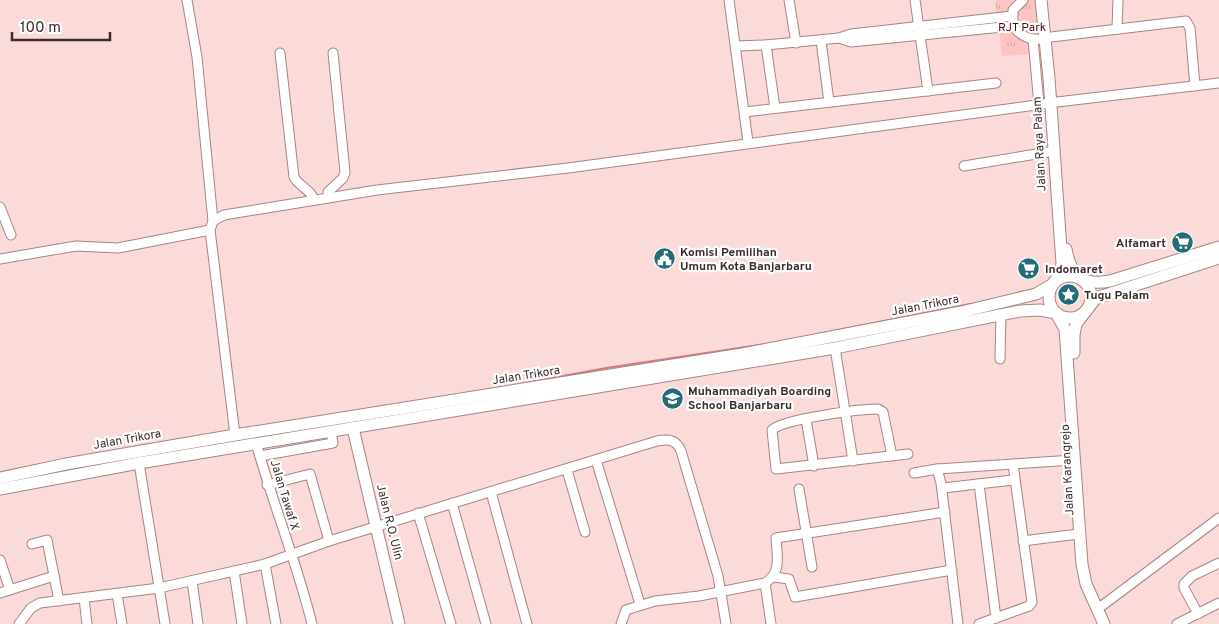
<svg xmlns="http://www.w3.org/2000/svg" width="1219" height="624" viewBox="0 0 1219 624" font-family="Overpass,sans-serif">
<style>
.park{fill:url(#park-tufts)}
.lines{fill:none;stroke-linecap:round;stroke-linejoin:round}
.stream{stroke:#d37d7f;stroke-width:2}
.minor-casing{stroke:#a88484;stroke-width:11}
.major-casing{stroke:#a88484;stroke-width:13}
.minor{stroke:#fff;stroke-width:9}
.major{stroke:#fff;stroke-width:11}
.labels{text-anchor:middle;stroke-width:4.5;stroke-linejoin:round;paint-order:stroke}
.park-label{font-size:12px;fill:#550514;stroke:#fff}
.street-label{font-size:12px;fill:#3b2c2c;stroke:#fff}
.poi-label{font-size:12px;font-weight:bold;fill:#3b2c2c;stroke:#fff;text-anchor:start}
</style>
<defs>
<pattern id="park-tufts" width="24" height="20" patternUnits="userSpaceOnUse" patternTransform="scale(1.25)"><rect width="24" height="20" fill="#fec4c4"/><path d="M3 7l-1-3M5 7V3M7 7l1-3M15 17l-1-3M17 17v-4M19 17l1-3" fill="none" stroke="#dba9a9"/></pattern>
</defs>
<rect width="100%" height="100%" fill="#fadbda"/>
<!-- park -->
<path class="park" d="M 995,0 L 1042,0 L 1047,53 L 1002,56 Z"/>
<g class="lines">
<!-- stream -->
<g class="stream">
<path d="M 818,334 L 970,304"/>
<path d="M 520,384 L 606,368 L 766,344"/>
</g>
<defs>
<g id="minor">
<path d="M 187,0 L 197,57 L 213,221 L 210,230 L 235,435"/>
<path d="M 729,0 L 748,142"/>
<path d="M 789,0 L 796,43"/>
<path d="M 915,0 L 928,91"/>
<path d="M 1023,0 L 1013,10 L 1013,26 C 1022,38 1031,40 1045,39"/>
<path d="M 1117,29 L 1118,0"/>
<path d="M 1051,37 L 1186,21 L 1190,28 L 1195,86"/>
<path d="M 839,38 L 851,42 L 1013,26"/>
<path d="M 1033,39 L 1039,105"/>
<path d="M 821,41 L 829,102"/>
<path d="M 736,46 L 766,45"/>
<path d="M 280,53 L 294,177 C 299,187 311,189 314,200"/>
<path d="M 1057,102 L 1219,83"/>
<path d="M 775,108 L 766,45 L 839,38 L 851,34 L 1012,16"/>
<path d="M 745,112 L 996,83"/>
<path d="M 964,166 L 1054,151"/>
<path d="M 328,198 L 328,192 L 343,178 L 345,172 L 333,53"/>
<path d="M 0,207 L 11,235"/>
<path d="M 213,221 L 224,215 L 377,190 L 568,168 L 1051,103"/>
<path d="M 0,259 L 76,246 L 118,248 L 210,230"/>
<path d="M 835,348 L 853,461"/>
<path d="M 1000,359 L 1001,314"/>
<path d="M 806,419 L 814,466"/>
<path d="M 256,443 C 273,504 297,563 312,624"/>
<path d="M 260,456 L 333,443 L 331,432"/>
<path d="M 892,456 L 883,412 L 878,409 C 860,409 783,419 772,430 L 776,469 L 908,454"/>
<path d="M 596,460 L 640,604"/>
<path d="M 139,463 L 165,624"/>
<path d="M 937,469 L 1073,460"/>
<path d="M 567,470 L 585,532"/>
<path d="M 914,473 L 937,469 L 941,483 L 958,624"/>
<path d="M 979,484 L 996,618"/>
<path d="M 267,485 L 310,474 L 329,541"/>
<path d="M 943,488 L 1013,480"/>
<path d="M 799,489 L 812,567"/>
<path d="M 491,492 L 527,624"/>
<path d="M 452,503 L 486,624"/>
<path d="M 418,513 L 451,624"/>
<path d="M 1023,541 L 1078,534"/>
<path d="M 32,544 L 47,540 L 59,601"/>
<path d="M 0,560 L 10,590"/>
<path d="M 265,564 L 276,624"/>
<path d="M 234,571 L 242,624"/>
<path d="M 774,577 L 789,579 L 795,597 L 952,570"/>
<path d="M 192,581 L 198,624"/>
<path d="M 765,583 L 771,624"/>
<path d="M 0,593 L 54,576"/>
<path d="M 117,594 L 122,624"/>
<path d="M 84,598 L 87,624"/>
<path d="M 1103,605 L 1219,518"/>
<path d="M 1198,614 L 1184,588 L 1184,584 L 1192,576 L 1219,563"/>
<path d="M 19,624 L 31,608 L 40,603 L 159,588 L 265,564 L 329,541 L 657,441 C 668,439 676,439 681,451 L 718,576 L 726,624"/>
<path d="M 621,624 L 626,610 L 655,601 L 699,596 L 765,583 C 782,573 777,555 776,538 L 945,512"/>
<path d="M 979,624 L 1029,606 L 1032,602 L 1013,464"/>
<path d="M 1177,624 L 1219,603"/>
</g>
<g id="major">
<path d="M 1066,249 C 1071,276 1082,286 1110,281 L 1219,247"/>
<circle cx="1070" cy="297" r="21"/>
<path d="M 1074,353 L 1074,335 L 1076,324 L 1096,298 L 1219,258"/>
<path d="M 353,428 L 399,624"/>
<path d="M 0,478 L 66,464 L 235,435 L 742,354 L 961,312 L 1036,294 L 1053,284 L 1061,271 L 1062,263 L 1049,78 L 1041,0"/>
<path d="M 0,489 L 139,463 L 835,348 L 1020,311 L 1040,310 L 1056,313 L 1065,329 L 1082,564 L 1086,584 L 1104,624"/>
</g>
</defs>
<!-- minor casing -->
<use href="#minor" class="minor-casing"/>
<!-- major casing -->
<use href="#major" class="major-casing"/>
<!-- minor -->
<use href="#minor" class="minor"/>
<!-- major -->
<use href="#major" class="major"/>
</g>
<!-- icons -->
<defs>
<symbol id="supermarket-disc" viewBox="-11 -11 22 22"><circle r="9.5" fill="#246d78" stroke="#fff"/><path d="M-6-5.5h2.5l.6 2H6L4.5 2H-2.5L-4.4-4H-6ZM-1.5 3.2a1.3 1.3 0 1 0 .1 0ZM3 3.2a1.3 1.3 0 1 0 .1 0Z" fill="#fff"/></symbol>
<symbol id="civic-disc" viewBox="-11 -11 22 22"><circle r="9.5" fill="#246d78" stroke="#fff"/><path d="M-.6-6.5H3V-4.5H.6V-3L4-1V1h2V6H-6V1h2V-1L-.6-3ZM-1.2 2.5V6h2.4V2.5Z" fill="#fff"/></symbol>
<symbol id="sight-disc" viewBox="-11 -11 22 22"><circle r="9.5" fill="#246d78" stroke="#fff"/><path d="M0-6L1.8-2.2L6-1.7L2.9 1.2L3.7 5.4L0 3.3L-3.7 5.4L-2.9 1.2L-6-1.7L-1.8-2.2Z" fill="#fff"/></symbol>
<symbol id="school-disc" viewBox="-11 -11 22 22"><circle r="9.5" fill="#246d78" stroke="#fff"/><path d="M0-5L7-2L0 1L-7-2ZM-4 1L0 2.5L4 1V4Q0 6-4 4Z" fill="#fff"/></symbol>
</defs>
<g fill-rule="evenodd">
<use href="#supermarket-disc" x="1170" y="230" width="25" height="25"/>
<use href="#civic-disc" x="652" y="246" width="25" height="25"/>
<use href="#supermarket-disc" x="1016" y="256" width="25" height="25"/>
<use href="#sight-disc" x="1056" y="282" width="25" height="25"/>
<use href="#school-disc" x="660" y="386" width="25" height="25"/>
</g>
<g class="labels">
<!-- park labels -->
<g class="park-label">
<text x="1022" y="31">RJT Park</text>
</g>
<!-- street labels -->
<g class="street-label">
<text transform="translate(1039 144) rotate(-93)" y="4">Jalan Raya Palam</text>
<text transform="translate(925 305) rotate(-11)" y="4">Jalan Trikora</text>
<text transform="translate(526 375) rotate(-9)" y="4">Jalan Trikora</text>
<text transform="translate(127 439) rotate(-10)" y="4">Jalan Trikora</text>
<text transform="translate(1067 470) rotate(-93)" y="4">Jalan Karangrejo</text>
<text transform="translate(285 495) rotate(73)" y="4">Jalan Tawaf X</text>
<text transform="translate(390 522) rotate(76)" y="4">Jalan R.O. Ulin</text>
</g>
<!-- poi labels -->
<g class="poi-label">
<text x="1166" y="247" text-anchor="end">Alfamart</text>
<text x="680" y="256">Komisi Pemilihan<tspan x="680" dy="14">Umum Kota Banjarbaru</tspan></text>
<text x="1045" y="273">Indomaret</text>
<text x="1084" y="299">Tugu Palam</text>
<text x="688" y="395">Muhammadiyah Boarding<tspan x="688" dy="14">School Banjarbaru</tspan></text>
</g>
</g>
<!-- scale -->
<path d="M12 32v8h98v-8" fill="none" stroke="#3b2c2c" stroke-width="2.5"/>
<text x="20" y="32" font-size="15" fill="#3b2c2c" stroke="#ffffff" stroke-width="4" paint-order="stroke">100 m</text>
</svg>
